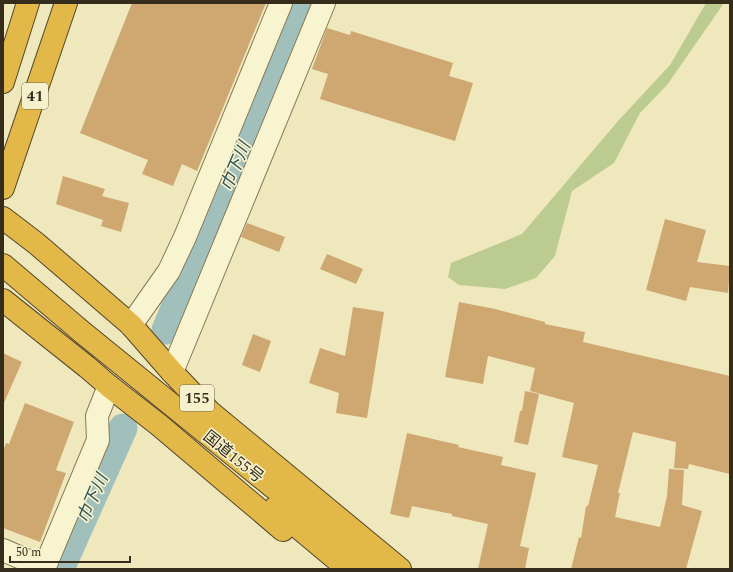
<svg xmlns="http://www.w3.org/2000/svg" width="733" height="572" viewBox="0 0 733 572" font-family="Spectral,'Noto Sans JP',serif">
<style>
.green{fill:#bccc91}
.lines{fill:none;stroke-linecap:round;stroke-linejoin:round}
.river{stroke:#a1c0bc;stroke-width:29}
.building{fill:#cea771}
.minor-casing{stroke:#877856;stroke-width:24}
.highway-casing{stroke:#54452b;stroke-width:24}
.minor{stroke:#f9f4d0;stroke-width:22}
.highway{stroke:#e2b849;stroke-width:22}
.labels{text-anchor:middle;stroke-width:3.5;stroke-linejoin:round;paint-order:stroke}
.shield{fill:#f6f1cc;stroke:#6f6750;stroke-width:1}
.shield-label{font-size:15px;font-weight:bold;fill:#352c1b}
.street-label{font-size:16px;fill:#352c1b;stroke:#f6f1cc}
.water-label{font-size:17px;font-style:italic;fill:#2a5156;stroke:#f6f1cc}
</style>
<rect width="100%" height="100%" fill="#efe8bd"/>
<!-- green -->
<path class="green" d="M 706,3 L 724,3 L 667,85 L 640,113 L 614,163 L 572,191 L 555,256 L 536,278 L 505,289 L 459,285 L 448,277 L 451,263 L 522,234 L 618,121 L 670,65 Z"/>
<g class="lines">
<!-- river -->
<g class="river">
<path d="M 166,330 L 304,3"/>
<path d="M 60,569 L 123,428"/>
</g>
</g>
<!-- building -->
<g class="building">
<path d="M 132,3 L 266,3 L 197,171 L 182,164 L 173,186 L 142,174 L 148,160 L 80,133 Z"/>
<path d="M 327,28 L 350,35 L 351,31 L 453,63 L 449,76 L 473,83 L 455,141 L 320,99 L 328,74 L 312,69 Z"/>
<path d="M 63,176 L 105,189 L 102,196 L 129,203 L 121,232 L 101,226 L 103,220 L 56,204 Z"/>
<path d="M 665,219 L 706,230 L 697,262 L 730,266 L 728,293 L 690,287 L 686,301 L 646,290 Z"/>
<path d="M 247,223 L 285,237 L 279,252 L 241,237 Z"/>
<path d="M 327,254 L 363,269 L 356,284 L 320,269 Z"/>
<path d="M 459,302 L 495,309 L 545,322 L 545,324 L 585,332 L 583,342 L 730,376 L 730,474 L 689,464 L 688,469 L 674,468 L 676,442 L 633,432 L 618,493 L 620,493 L 615,517 L 660,527 L 667,496 L 669,469 L 684,470 L 682,505 L 702,511 L 686,569 L 571,569 L 579,537 L 581,538 L 586,506 L 588,506 L 598,465 L 562,457 L 574,403 L 530,391 L 535,368 L 488,356 L 483,384 L 445,377 Z"/>
<path d="M 353,307 L 384,312 L 367,418 L 336,413 L 339,393 L 309,383 L 320,348 L 345,356 Z"/>
<path d="M 253,334 L 271,341 L 260,372 L 242,365 Z"/>
<path d="M 3,353 L 22,362 L 3,405 Z"/>
<path d="M 525,391 L 539,394 L 528,445 L 514,442 L 520,411 L 522,411 Z"/>
<path d="M 25,403 L 74,422 L 56,470 L 66,473 L 40,542 L 3,528 L 3,451 L 6,443 L 9,444 Z"/>
<path d="M 407,433 L 459,445 L 458,447 L 503,457 L 501,465 L 536,473 L 520,546 L 529,548 L 525,569 L 478,569 L 488,524 L 452,516 L 452,514 L 412,506 L 409,518 L 390,514 Z"/>
</g>
<g class="lines">
<defs>
<g id="minor">
<path d="M 131,325 L 169,271 L 185,237 L 281,3"/>
<path d="M 172,372 L 324,3"/>
<path d="M 3,550 L 45,568"/>
<path d="M 44,569 L 98,440 L 97,416 L 109,386"/>
</g>
<g id="highway">
<path d="M 3,82 L 28,3"/>
<path d="M 3,188 L 66,3"/>
<path d="M 3,218 L 37,244 L 131,325 L 172,372 L 210,412 L 400,569"/>
<path d="M 3,265 L 82,332 L 374,569"/>
<path d="M 3,300 L 87,367 L 109,386 L 159,425 L 283,530"/>
<path d="M 275,508 L 348,569"/>
</g>
</defs>
<!-- minor casing -->
<use href="#minor" class="minor-casing"/>
<!-- highway casing -->
<use href="#highway" class="highway-casing"/>
<!-- minor -->
<use href="#minor" class="minor"/>
<!-- highway -->
<use href="#highway" class="highway"/>
</g>
<g class="labels">
<!-- shield labels -->
<g class="shield">
<rect x="22" y="83" width="26" height="26" rx="3"/>
<rect x="180" y="385" width="34" height="26" rx="3"/>
</g>
<g class="shield-label">
<text x="35" y="101">41</text>
<text x="197" y="403">155</text>
</g>
<!-- street labels -->
<g class="street-label">
<text transform="translate(234 456) rotate(39)" y="6">国道155号</text>
</g>
<!-- water labels -->
<g class="water-label">
<text transform="translate(235 166) rotate(-67)" y="6">巾下川</text>
<text transform="translate(92 498) rotate(-66)" y="6">巾下川</text>
</g>
</g>
<!-- border -->
<rect width="733" height="572" fill="none" stroke="#352c1b" stroke-width="8"/>
<!-- scale -->
<path d="M10 556v6h120v-6" fill="none" stroke="#352c1b" stroke-width="2"/>
<text x="16" y="556" font-size="12" fill="#352c1b" stroke="#f6f1cc" stroke-width="3" paint-order="stroke">50 m</text>
</svg>
